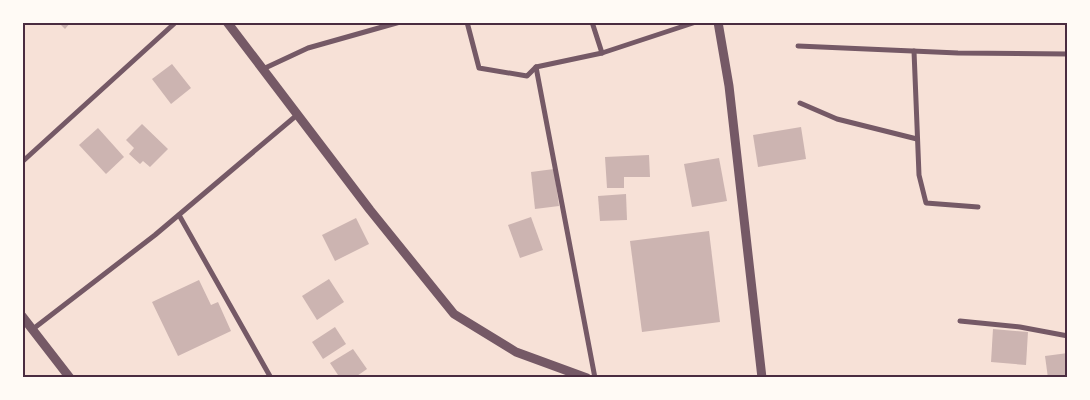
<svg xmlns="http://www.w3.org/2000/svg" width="1090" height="400" viewBox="0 0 1090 400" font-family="'Titillium Web',sans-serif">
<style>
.building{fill:#ccb4b1}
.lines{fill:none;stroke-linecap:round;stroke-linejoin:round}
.minor{stroke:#755966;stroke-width:5}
.tertiary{stroke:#755966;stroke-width:9}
.neatline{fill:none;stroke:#4a2c40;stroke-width:2}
</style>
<rect width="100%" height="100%" fill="#f7e1d7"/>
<!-- building -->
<g class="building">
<path d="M 58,22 L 71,22 L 65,29 Z"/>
<path d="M 172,64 L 191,88 L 171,104 L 152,79 Z"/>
<path d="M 142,124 L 168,149 L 150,167 L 143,161 L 140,164 L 129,154 L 134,148 L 126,140 Z"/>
<path d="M 801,127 L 806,159 L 758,167 L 753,135 Z"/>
<path d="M 98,128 L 124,157 L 106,174 L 79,145 Z"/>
<path d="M 649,155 L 650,177 L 624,177 L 624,188 L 607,188 L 605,157 Z"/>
<path d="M 719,158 L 727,201 L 692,207 L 684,164 Z"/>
<path d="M 554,169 L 559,206 L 535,209 L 531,172 Z"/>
<path d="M 626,194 L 627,220 L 600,221 L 598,196 Z"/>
<path d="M 531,217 L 543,250 L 520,258 L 508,225 Z"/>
<path d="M 356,218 L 369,244 L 335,261 L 322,235 Z"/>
<path d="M 709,231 L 720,322 L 642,332 L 630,241 Z"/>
<path d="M 329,279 L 344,302 L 317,320 L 302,296 Z"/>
<path d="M 199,280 L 211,305 L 218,302 L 231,331 L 178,356 L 152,302 Z"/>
<path d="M 335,327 L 346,344 L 323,359 L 312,342 Z"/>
<path d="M 993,329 L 1028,332 L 1026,365 L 991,362 Z"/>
<path d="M 353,349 L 367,369 L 354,378 L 340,378 L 330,363 Z"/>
<path d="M 1068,353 L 1068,378 L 1048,378 L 1045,356 Z"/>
</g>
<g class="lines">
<!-- minor -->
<g class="minor">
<path d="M 467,22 L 479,68 L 527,76 L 536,67"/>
<path d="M 592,22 L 602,53"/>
<path d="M 798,46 L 958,53 L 1068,54"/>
<path d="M 914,51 L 919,175 L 926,203 L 978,207"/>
<path d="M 263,69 L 308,48 L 400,22"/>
<path d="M 800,103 L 837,119 L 917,139"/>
<path d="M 22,162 L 176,22"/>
<path d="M 179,215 L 271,378"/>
<path d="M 960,321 L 1020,327 L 1068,336"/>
<path d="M 33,329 L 155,235 L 297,115"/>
<path d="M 595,378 L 536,67 L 602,53 L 696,22"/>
</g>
<!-- tertiary -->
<g class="tertiary">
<path d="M 227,22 L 370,210 L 454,314 L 516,352 L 587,378"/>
<path d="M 718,22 L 729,86 L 762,378"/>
<path d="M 22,316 L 70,378"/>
</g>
</g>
<!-- border -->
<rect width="1090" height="400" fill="none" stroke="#fffaf5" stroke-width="48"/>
<rect x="24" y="24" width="1042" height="352" class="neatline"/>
</svg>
